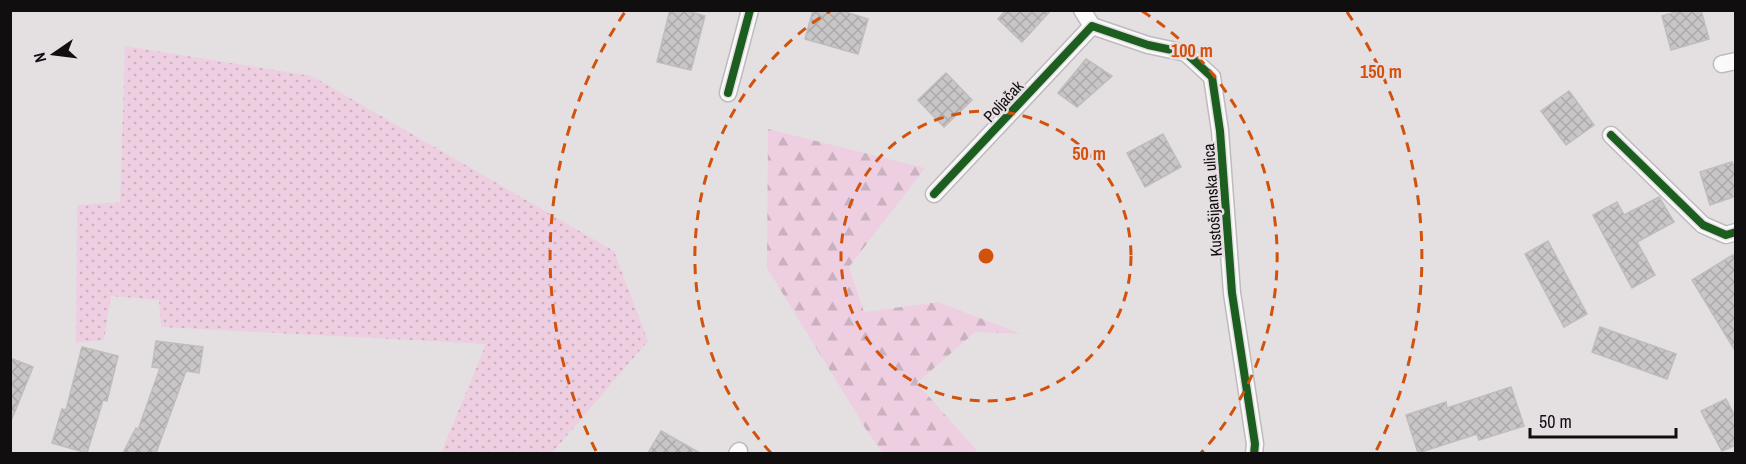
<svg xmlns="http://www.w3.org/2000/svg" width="1746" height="464" viewBox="0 0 1746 464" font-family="'Archivo Narrow',sans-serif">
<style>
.grass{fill:url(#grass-dots)}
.forest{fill:url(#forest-firs)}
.building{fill:url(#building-cross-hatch);stroke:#bfbcbd;stroke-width:1.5}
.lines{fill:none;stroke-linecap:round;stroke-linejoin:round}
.minor-casing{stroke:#bebbbd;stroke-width:19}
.minor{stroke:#fbfafb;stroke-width:16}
.cycleway-casing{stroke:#e6dee3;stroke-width:11}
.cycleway{stroke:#1b5e20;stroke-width:8}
.ring{fill:none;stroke:#d2520c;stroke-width:3;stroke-dasharray:10 8}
.labels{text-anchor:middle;stroke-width:5;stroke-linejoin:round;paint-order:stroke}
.street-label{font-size:16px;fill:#100e0f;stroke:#e6dee3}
.centre{fill:#d2520c;stroke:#e6dee3;stroke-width:3}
.ring-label{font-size:18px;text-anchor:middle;font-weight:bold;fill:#d2520c;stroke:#e6dee3;stroke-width:5;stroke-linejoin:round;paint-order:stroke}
</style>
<defs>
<pattern id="grass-dots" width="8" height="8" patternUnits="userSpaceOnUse" patternTransform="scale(1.5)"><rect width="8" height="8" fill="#edcfe1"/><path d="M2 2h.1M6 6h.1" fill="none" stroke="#cab1c0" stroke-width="1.8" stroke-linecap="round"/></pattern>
<pattern id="forest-firs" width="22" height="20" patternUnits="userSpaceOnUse" patternTransform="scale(1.5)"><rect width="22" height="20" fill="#edcfe1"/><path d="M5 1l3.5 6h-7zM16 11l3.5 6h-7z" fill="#cab1c0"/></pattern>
<pattern id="building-cross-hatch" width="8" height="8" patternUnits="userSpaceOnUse" patternTransform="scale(1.5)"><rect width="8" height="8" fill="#c9c6c7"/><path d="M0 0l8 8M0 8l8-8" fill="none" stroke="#aca9aa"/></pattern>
</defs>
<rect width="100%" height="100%" fill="#e4e0e2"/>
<!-- grass -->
<path class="grass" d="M 125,46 L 312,76 L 614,251 L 648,341 L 551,454 L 441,453 L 486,344 L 161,327 L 159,300 L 111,296 L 104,340 L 76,343 L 77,205 L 120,202 Z"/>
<!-- forest -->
<path class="forest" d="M 768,129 L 925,168 L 849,267 L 864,312 L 938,302 L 1021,334 L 975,332 L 917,383 L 979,453 L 883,453 L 867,431 L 767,268 Z"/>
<!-- building -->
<g class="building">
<path d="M 670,10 L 684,10 L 705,16 L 691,70 L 657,62 Z"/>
<path d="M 813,10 L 839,10 L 868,19 L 858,54 L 805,39 Z"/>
<path d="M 1006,10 L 1051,10 L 1022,42 L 998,19 Z"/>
<path d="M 1683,10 L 1701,10 L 1709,39 L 1671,50 L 1662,16 Z"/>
<path d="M 1086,59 L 1112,76 L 1077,107 L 1058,93 Z"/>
<path d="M 946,73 L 972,100 L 944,127 L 918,100 Z"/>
<path d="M 1569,91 L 1594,125 L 1566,145 L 1541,111 Z"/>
<path d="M 1163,134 L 1181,167 L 1145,187 L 1127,153 Z"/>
<path d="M 1732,162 L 1736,172 L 1736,196 L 1710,205 L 1700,172 Z"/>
<path d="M 1659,197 L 1674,222 L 1637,242 L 1655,275 L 1632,288 L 1593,215 L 1617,202 L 1624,215 Z"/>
<path d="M 1548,241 L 1587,314 L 1564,327 L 1525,254 Z"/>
<path d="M 1736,253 L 1736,352 L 1692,280 Z"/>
<path d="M 1600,327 L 1676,354 L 1667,379 L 1592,352 Z"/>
<path d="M 156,341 L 203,347 L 199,373 L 186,371 L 156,453 L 123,453 L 136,428 L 138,430 L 160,368 L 152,367 Z"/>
<path d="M 82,347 L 118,356 L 107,401 L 103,400 L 87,453 L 52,443 L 62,409 L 66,410 Z"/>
<path d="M 10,358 L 33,367 L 11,421 L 10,421 Z"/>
<path d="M 1511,387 L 1524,426 L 1479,440 L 1477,434 L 1418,453 L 1406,415 L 1446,402 L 1447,408 Z"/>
<path d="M 1726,399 L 1736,418 L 1736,445 L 1722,451 L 1701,411 Z"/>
<path d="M 661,431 L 700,453 L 648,453 Z"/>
</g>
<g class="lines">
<defs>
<g id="minor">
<path d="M 1082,10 L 1092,26"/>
<path d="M 1092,26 L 1148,45 L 1186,53 L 1212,77 L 1220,131 L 1232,293 L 1255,444 L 1254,454"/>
<path d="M 1722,64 L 1736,61"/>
<path d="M 728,93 L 750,10"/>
<path d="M 1611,135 L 1703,225 L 1726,235 L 1736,232"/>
<path d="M 934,194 L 1092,26"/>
<path d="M 737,454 L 739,451"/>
</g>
</defs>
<!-- minor casing -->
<use href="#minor" class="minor-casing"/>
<!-- minor -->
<use href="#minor" class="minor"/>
<defs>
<g id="cycleway">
<path d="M 728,93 L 750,10"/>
<path d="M 1611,135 L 1703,225 L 1726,235 L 1736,232"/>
<path d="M 934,194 L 1092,26 L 1148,45 L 1186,53 L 1212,77 L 1220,131 L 1232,293 L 1255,444 L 1254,454"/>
</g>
</defs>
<!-- cycleway casing -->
<use href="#cycleway" class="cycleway-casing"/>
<!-- cycleway -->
<use href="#cycleway" class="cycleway"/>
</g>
<!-- distance rings -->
<g class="ring">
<circle cx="986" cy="256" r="145"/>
<path d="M771 453A291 291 0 0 1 830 11M1142 11A291 291 0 0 1 1201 453"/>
<path d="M596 451A436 436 0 0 1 625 12M1347 12A436 436 0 0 1 1376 451"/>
</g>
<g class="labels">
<!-- street labels -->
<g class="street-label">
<text transform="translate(1003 101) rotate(-47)" y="6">Poljačak</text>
<text transform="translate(1212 200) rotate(-94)" y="6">Kustošijanska ulica</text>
</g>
</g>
<circle cx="986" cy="256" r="9" class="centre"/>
<g class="ring-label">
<text x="1192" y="57">100 m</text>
<text x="1381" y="78">150 m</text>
<text x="1089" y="160">50 m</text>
</g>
<!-- border -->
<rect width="1746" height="464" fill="none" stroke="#100e0f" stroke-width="24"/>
<!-- north arrow -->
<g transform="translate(54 54) rotate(256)" stroke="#e6dee3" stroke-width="4.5" paint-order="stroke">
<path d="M0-4.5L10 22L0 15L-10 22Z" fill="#100e0f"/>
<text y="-9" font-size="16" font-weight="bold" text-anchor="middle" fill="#100e0f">N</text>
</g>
<!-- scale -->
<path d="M1530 428v9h146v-9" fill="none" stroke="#100e0f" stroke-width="3"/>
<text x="1539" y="428" font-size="18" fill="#100e0f" stroke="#e6dee3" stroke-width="4.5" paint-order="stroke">50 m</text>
</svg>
